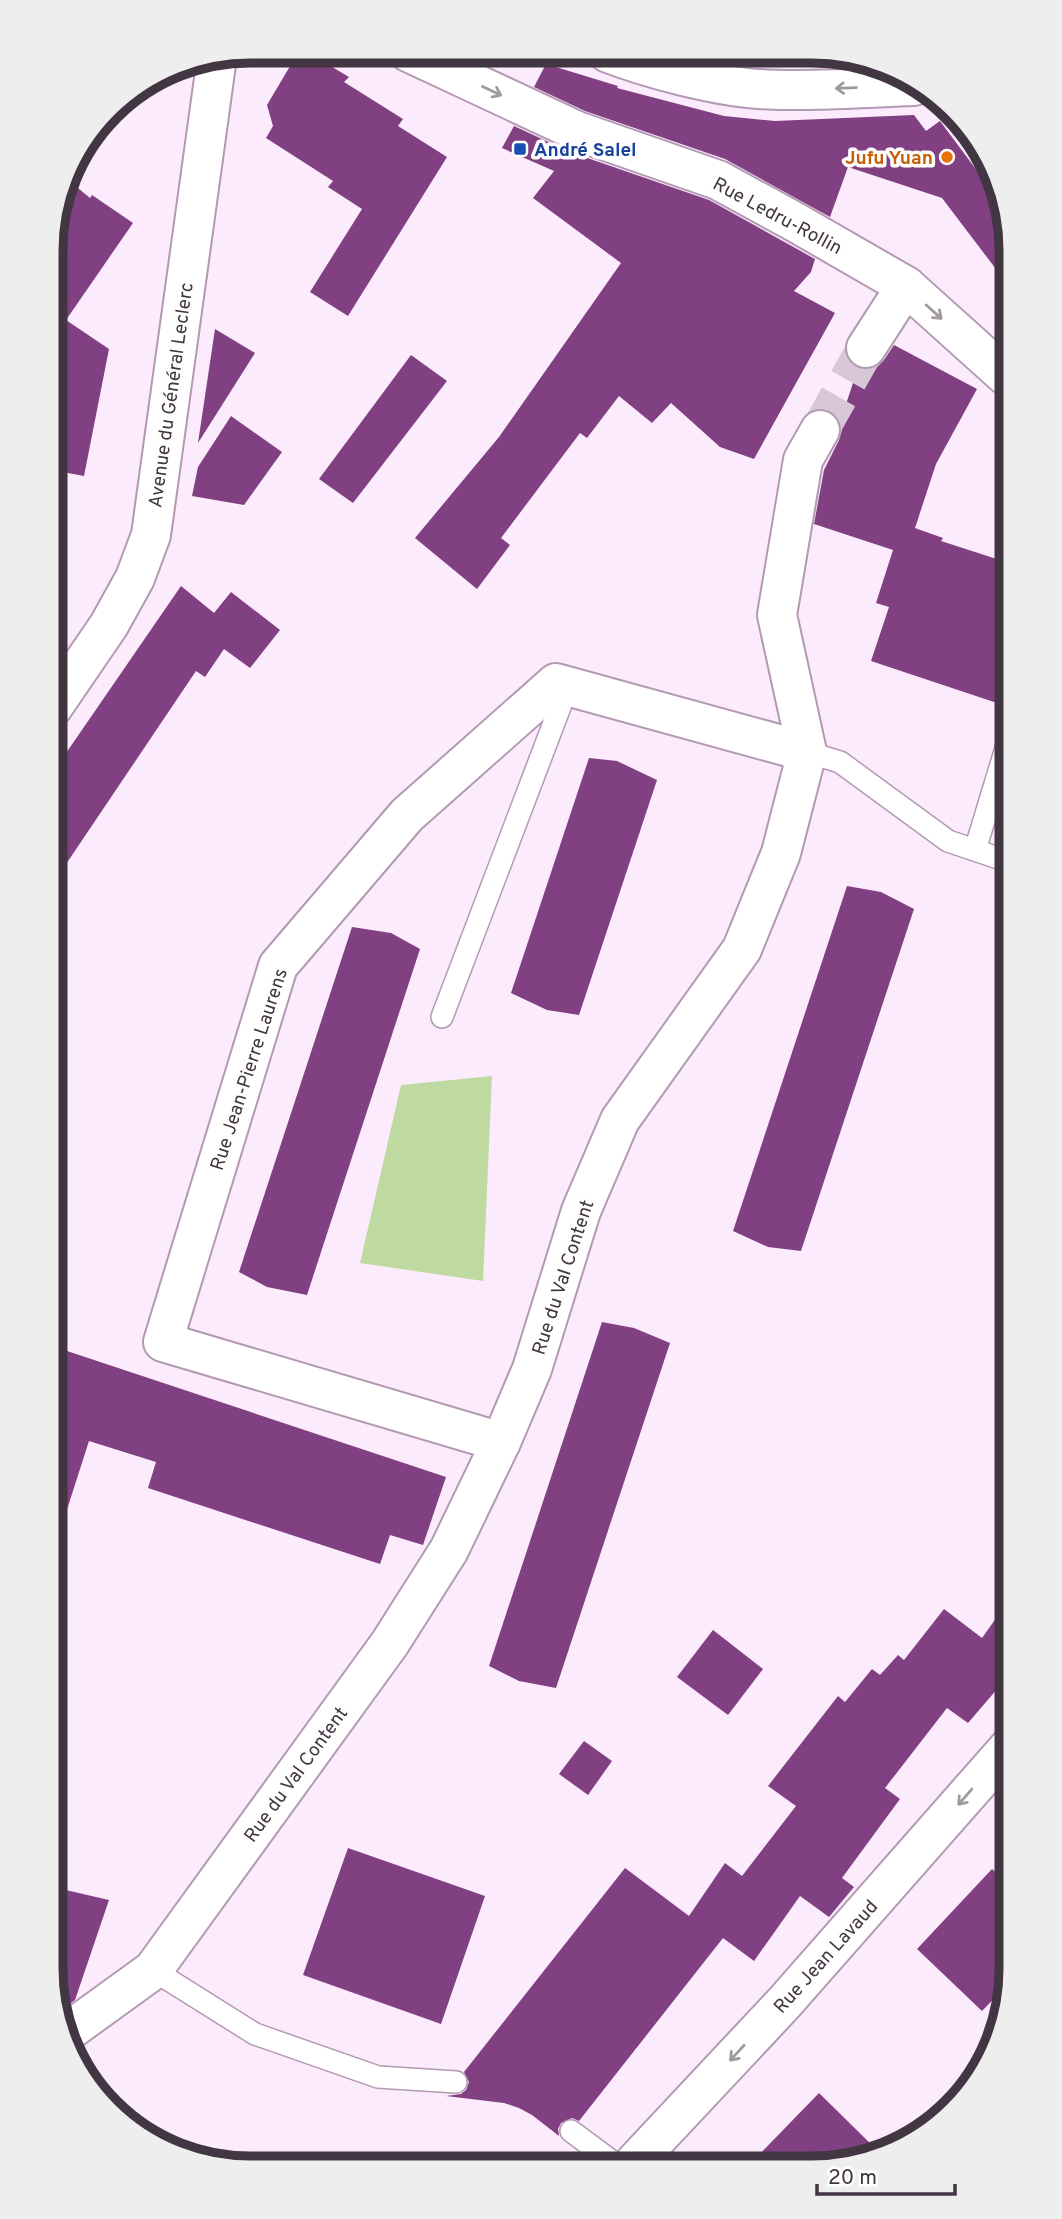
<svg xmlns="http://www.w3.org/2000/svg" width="1062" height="2219" viewBox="0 0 1062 2219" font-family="Overpass,sans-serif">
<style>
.green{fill:#bedaa1}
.building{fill:#804082}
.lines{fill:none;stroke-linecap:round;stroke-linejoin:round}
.minor-tunnel{stroke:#d7c7d7;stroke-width:38;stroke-dasharray:38 19;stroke-linecap:butt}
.service-casing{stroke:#b399b3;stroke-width:24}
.minor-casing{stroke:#b399b3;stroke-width:42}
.tertiary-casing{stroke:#b399b3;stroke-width:42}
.service{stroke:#fff;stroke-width:21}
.minor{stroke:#fff;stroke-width:38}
.tertiary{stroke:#fff;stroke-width:38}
.oneway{stroke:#a09aa0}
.transit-dot{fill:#1a4fb4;stroke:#fefefe;stroke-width:2.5}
.food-dot{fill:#e8710a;stroke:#fefefe;stroke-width:2.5}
.labels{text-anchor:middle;stroke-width:7;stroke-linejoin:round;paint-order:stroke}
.transit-label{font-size:19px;font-weight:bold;fill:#164399;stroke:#fefefe;text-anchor:start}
.food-label{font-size:19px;font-weight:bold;fill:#c56008;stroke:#fefefe;text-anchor:end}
.street-label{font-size:19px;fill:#423642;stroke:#fefefe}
.rim{fill:none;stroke:#423642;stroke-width:9}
</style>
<rect width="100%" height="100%" fill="#fcebfc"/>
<!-- green -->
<path class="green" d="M 492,1076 L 483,1281 L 360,1263 L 401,1085 Z"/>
<!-- building -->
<g class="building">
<path d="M 299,51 L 319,62 L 322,61 L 349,77 L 344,82 L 403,119 L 398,126 L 447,157 L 348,316 L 310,292 L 362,209 L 328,187 L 333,181 L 266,138 L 273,126 L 267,105 Z"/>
<path d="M 546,64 L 618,86 L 617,88 L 724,116 L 775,121 L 914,115 L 926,131 L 940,121 L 978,172 L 985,168 L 1004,198 L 1005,281 L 942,198 L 848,167 L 830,217 L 725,159 L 585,111 L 534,87 Z"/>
<path d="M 514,126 L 570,152 L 709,200 L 815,259 L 811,272 L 794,291 L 835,313 L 754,459 L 720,447 L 671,403 L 652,423 L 619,396 L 587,438 L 580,433 L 501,538 L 510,545 L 477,589 L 415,538 L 499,437 L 621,263 L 533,198 L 554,171 L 502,148 Z"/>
<path d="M 67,179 L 90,198 L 92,195 L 133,223 L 66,320 L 109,349 L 84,476 L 52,470 L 51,237 Z"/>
<path d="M 215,329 L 255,353 L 198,443 Z"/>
<path d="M 894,345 L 977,389 L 936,464 L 915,528 L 943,538 L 941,541 L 1006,562 L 1006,706 L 871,661 L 889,607 L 876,603 L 893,550 L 814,524 L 824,470 L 839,440 L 842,430 L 840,422 L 858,368 L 866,370 L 877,367 L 884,360 Z"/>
<path d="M 411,355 L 447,381 L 353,503 L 319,479 Z"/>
<path d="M 231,416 L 282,452 L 244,505 L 192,496 L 198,467 Z"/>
<path d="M 181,586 L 214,613 L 231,592 L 280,630 L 250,668 L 224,649 L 205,677 L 196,671 L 54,882 L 53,772 Z"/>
<path d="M 589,758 L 617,761 L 657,780 L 579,1015 L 547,1010 L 511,993 Z"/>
<path d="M 847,886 L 881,892 L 914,909 L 801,1251 L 768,1247 L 733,1231 Z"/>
<path d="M 352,927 L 391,933 L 420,949 L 307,1295 L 267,1287 L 239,1272 Z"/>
<path d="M 602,1322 L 634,1328 L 670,1343 L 556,1688 L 519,1681 L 489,1666 Z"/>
<path d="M 55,1347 L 446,1477 L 423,1545 L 390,1535 L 380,1564 L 148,1488 L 156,1462 L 89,1441 L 63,1522 L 56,1521 Z"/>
<path d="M 1009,1600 L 1010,1674 L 968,1723 L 947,1708 L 885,1788 L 900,1799 L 842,1878 L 854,1887 L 829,1917 L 800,1896 L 754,1961 L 723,1938 L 579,2121 L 572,2118 L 561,2123 L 558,2129 L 559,2136 L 532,2115 L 519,2108 L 504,2103 L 446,2096 L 461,2094 L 466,2090 L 469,2082 L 464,2072 L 625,1868 L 689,1916 L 725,1863 L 742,1876 L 796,1806 L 768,1786 L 838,1696 L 845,1702 L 872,1669 L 880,1675 L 898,1655 L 904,1660 L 944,1609 L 982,1638 Z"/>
<path d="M 713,1630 L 763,1669 L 728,1715 L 677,1677 Z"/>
<path d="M 584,1741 L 612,1761 L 588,1795 L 559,1774 Z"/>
<path d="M 348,1848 L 485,1896 L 441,2024 L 303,1975 Z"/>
<path d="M 992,1869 L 1010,1885 L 1011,1981 L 982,2011 L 917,1949 Z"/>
<path d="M 57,1888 L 109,1900 L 75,2000 L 58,2012 Z"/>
<path d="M 819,2093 L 879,2152 L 864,2161 L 752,2162 Z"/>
</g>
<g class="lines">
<!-- minor-tunnel -->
<path class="minor-tunnel" d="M 820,430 L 866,348"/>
<defs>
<g id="service">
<path d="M 807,752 L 840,762 L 948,841 L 1007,861"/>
<path d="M 975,850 L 1006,748"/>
<path d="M 442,1017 L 568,686"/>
<path d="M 153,1970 L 255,2034 L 378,2077 L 456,2082"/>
<path d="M 571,2131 L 614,2163"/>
</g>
<g id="minor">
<path d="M 608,53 C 650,69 714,86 759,89 C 810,92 862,88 914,86"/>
<path d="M 866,348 L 906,286"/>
<path d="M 501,1442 L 163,1342 L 278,966 L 407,815 L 556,683 L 807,752"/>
<path d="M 66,2033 L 153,1970 L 390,1643 L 449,1550 L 501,1442 L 532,1369 L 581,1211 L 620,1120 L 742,949 L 781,853 L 807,752 L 777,615 L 803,460 L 820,430"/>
<path d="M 635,2162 L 784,2003 L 1010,1746"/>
</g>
<g id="tertiary">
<path d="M 408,52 L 577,131 L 718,180 L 795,222 L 906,286 L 1005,375"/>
<path d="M 53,707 L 109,625 L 135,578 L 151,535 L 217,57"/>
</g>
</defs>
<!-- service casing -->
<use href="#service" class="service-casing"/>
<!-- minor casing -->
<use href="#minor" class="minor-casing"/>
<!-- tertiary casing -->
<use href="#tertiary" class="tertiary-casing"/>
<!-- service -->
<use href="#service" class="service"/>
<!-- minor -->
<use href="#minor" class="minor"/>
<!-- tertiary -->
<use href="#tertiary" class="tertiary"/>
</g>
<!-- one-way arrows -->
<defs><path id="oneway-shaft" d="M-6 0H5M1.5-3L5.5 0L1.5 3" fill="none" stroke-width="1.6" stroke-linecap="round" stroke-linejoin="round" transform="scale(1.75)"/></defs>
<g class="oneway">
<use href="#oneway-shaft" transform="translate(846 88) rotate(178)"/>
<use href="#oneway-shaft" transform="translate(492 91) rotate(25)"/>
<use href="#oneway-shaft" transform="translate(934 312) rotate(42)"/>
<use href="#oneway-shaft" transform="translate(965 1797) rotate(131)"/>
<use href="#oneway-shaft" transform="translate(737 2053) rotate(133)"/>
</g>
<!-- markers -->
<rect class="transit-dot" x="513" y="142" width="14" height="14" rx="3.5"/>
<circle class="food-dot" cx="947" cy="157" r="7"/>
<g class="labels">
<!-- transit labels -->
<g class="transit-label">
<text x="534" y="156">André Salel</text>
</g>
<!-- food labels -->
<g class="food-label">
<text x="933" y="164">Jufu Yuan</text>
</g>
<!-- street labels -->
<g class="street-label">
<text transform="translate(778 215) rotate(28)" y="7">Rue Ledru-Rollin</text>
<text transform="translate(170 395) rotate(-82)" y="7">Avenue du Général Leclerc</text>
<text transform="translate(248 1069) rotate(-72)" y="7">Rue Jean-Pierre Laurens</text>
<text transform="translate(562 1277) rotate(-72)" y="7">Rue du Val Content</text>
<text transform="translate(295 1774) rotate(-54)" y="7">Rue du Val Content</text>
<text transform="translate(825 1956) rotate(-48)" y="7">Rue Jean Lavaud</text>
</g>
</g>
<!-- crop -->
<path d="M0 0H1062V2219H0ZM250 63H812A187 187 0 0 1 999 250V1969A187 187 0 0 1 812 2156H250A187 187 0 0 1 63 1969V250A187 187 0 0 1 250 63Z" fill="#efeeef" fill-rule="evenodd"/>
<path class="rim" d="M250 63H812A187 187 0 0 1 999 250V1969A187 187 0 0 1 812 2156H250A187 187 0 0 1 63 1969V250A187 187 0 0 1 250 63Z"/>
<!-- scale -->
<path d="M817 2184v10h138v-10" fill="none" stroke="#423642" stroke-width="3.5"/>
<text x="828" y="2184" font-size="21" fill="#423642" stroke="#fefefe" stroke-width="5" paint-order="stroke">20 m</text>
</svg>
